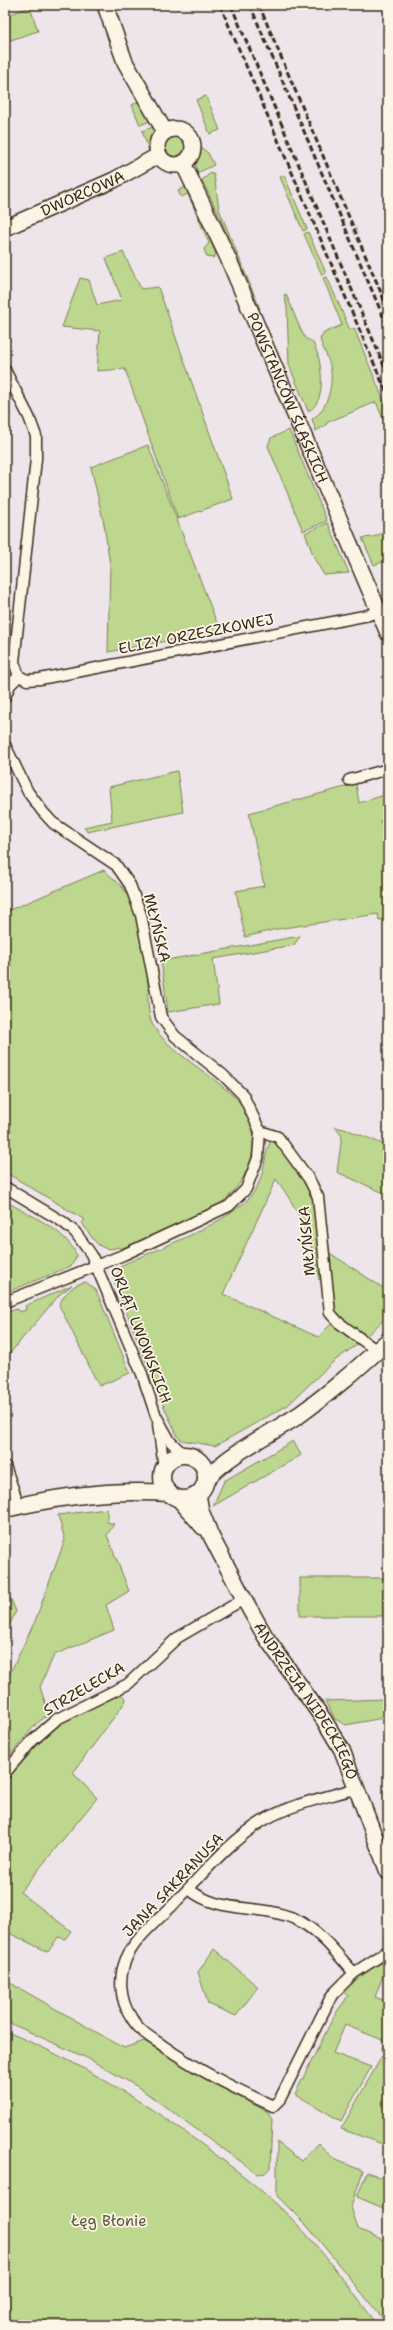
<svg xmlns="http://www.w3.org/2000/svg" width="393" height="2330" viewBox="0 0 393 2330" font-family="'Shantell Sans',sans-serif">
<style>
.green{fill:#bed78e;stroke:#7c8056}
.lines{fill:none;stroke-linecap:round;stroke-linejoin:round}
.street-casing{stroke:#3b2a1e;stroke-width:13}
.secondary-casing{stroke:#3b2a1e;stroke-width:18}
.primary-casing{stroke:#3b2a1e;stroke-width:19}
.street{stroke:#fcf5e5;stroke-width:10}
.secondary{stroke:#fcf5e5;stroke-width:15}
.primary{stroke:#fcf5e5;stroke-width:16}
.rail{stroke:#3b2a1e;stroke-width:3;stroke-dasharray:6 3;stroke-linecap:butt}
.labels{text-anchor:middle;stroke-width:3.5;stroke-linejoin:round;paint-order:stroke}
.street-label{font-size:15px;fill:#3b2a1e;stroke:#fcf5e5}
.park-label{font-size:15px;fill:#5c553a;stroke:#fcf5e5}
</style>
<rect width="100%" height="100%" fill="#ede5e9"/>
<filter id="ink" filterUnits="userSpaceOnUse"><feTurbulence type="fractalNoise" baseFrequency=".025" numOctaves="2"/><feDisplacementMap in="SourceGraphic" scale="8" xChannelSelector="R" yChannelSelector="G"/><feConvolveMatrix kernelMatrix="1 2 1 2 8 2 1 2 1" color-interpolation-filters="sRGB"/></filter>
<g filter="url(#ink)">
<!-- green -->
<g class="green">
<path d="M 30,7 L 38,31 L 5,42 L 5,16 Z"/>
<path d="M 206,96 L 220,130 L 210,134 L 196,100 Z"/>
<path d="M 138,102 L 141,104 L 150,121 L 140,125 L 132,105 Z"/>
<path d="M 153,127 L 155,135 L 149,151 L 142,131 Z"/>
<circle cx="175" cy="147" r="11"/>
<path d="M 199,146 L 208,153 L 214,165 L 197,173 L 196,165 Z"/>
<path d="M 211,173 L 214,175 L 219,209 L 260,309 L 253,303 L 222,222 L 202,180 Z"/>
<path d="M 284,175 L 307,229 L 303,231 L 280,177 Z"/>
<path d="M 185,187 L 196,205 L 216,254 L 213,258 L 207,257 L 204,249 L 209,243 L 188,194 L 181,197 L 178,191 Z"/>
<path d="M 308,232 L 326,273 L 322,275 L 304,234 Z"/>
<path d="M 123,252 L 141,289 L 158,287 L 233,499 L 178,519 L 125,369 L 97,371 L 100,331 L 62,327 L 80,278 L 89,280 L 97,305 L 122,300 L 106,258 Z"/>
<path d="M 327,277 L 350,330 L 354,328 L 388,411 L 388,431 L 376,402 L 326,423 L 326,425 L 316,431 L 312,419 C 328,410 334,384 330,366 C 328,356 322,348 320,339 L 324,333 L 342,325 L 323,278 Z"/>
<path d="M 286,294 C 292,308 297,323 304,336 C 306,341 311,339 313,343 C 322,358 328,403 308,411 L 289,365 L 287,307 L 284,295 Z"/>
<path d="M 289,430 L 327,521 L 303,531 L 268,446 L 271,438 Z"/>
<path d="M 148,445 L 220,631 L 108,652 L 110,565 L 104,524 L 91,467 Z"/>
<path d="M 328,523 L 349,573 L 324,575 L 315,560 L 305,533 Z"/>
<path d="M 388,531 L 388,560 L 374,565 L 362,538 L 373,537 Z"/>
<path d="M 177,771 L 183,812 L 87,832 L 84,827 L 112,821 L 109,787 Z"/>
<path d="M 356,784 L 359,803 L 388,794 L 388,817 L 380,821 L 388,837 L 388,918 L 379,920 L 378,914 L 277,929 L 245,937 L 236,891 L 264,886 L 249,813 Z"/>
<path d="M 104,870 C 110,876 120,883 125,891 C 140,916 146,950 148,979 C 148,991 147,1009 151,1021 C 159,1042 194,1064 212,1078 C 223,1087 237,1098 245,1109 C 266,1144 246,1188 214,1208 C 186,1226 151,1237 120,1249 L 119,1247 C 98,1254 93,1238 82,1223 L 85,1220 L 5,1172 L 5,912 Z"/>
<path d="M 300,936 L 294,945 L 213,959 L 219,1004 L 168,1012 L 161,961 Z"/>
<path d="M 335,1127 L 348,1130 L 388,1146 L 388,1195 L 337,1172 L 342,1136 Z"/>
<path d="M 271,1140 L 277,1142 L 286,1153 L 311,1193 L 315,1207 L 322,1278 L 319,1280 C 314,1244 298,1208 276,1179 L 223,1294 L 318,1337 L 333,1322 L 361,1342 L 334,1361 L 288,1405 L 215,1446 L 181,1440 L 177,1435 L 160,1398 L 114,1280 L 122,1265 C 155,1250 235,1221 254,1192 C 266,1174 263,1156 271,1140 Z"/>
<path d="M 5,1201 C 29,1215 66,1229 77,1256 L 71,1266 L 5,1293 Z"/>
<path d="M 328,1252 L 388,1291 L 388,1316 L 365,1337 L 340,1318 L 332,1306 Z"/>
<path d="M 86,1282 L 96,1290 L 130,1373 L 99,1386 L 59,1305 C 64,1294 73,1284 86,1282 Z"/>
<path d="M 72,1285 L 59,1295 L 5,1359 L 5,1313 L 17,1309 L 19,1312 L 26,1310 L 25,1306 Z"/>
<path d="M 293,1441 L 301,1455 L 213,1506 L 224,1481 Z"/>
<path d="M 107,1509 L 107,1522 L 114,1524 L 107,1535 L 129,1591 L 106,1605 L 114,1630 L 54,1655 L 40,1687 L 49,1714 L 36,1724 L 5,1761 L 5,1684 L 35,1621 L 65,1540 L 58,1515 Z"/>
<rect x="300" y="1578" width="83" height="38"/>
<path d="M 9,1595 L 16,1611 L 5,1635 L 5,1597 Z"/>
<path d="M 114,1694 L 122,1695 L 126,1698 L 125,1702 L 73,1773 L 97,1798 L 20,1892 L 71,1931 L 65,1939 L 58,1937 L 48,1952 L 5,1931 L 5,1781 L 55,1726 Z"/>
<path d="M 388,1699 L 388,1717 L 346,1725 L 335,1719 L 325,1701 Z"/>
<path d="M 214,1949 L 258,1987 L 236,2016 L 208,2004 L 198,1972 Z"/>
<path d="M 388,1959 L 388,1969 L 386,1968 L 375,1997 L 388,2002 L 388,2047 L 386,2053 L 381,2051 L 385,2041 L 345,2025 L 333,2053 L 371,2067 L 341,2121 L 295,2094 L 334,2016 L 348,1996 L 342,1991 L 357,1977 Z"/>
<path d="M 5,1980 L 124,2048 L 144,2041 L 210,2082 L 268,2112 L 272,2119 L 270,2168 L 265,2173 L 258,2174 L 138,2087 L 87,2058 L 5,2021 Z"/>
<path d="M 5,2031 C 78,2061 145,2102 208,2149 C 243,2175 278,2202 307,2235 C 332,2263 354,2295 378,2325 L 5,2325 Z"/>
<path d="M 382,2056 L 385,2058 L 388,2057 L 388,2146 L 341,2129 Z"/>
<path d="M 277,2142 L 301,2161 L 318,2143 L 334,2159 L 363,2171 L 351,2207 L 358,2229 L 388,2242 L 388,2325 L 308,2227 L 277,2196 Z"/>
<path d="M 367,2172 L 388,2180 L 383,2198 L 388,2201 L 388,2210 L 357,2197 Z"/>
</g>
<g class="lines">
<defs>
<g id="street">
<path d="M 5,370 L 29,417 L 36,436 L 36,459 L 14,662 L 19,676 L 27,680 L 40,679 L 369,615 L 378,610"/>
<path d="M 5,697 L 10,685 L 19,676"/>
<path d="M 5,745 L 28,792 L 43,812 L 53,823 L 116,865 L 130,885 L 141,915 L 161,1017 L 175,1036 L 223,1075 L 243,1095 L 260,1131 L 258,1158 L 246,1189 L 229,1206 L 123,1255 L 5,1302"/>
<path d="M 349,780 L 388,769"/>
<path d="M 260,1131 L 278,1137 L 309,1179 L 318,1197 L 330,1313 L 338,1322 L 377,1351"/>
<path d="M 5,1187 L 63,1222 L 75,1232 L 91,1254 L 142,1374 L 156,1416 L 170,1441 L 183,1454"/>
<path d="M 158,1424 L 164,1468"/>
<path d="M 5,1466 L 19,1506"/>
<path d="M 5,1773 L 32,1741 L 57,1719 L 128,1684 L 177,1638 L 244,1599"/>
<path d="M 189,1889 C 220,1916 266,1902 301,1922 C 322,1934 338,1955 354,1973 L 388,1951"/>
<path d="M 354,1973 L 332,1995 L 280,2099 L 273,2106 C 234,2088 197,2070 162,2045 C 150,2037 138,2030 131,2017 C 120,2000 118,1978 126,1959 C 135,1938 157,1921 173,1905 C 202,1875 230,1840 266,1819 C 297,1802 325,1798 357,1788"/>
</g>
<g id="secondary">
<path d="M 105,5 L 125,62 L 165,132"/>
<circle cx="175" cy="147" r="18"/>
<path id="s1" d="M 183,163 L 228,258 L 388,633"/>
<path id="s2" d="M 5,228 L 114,180 L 159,155"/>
<path id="s3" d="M 198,1494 L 201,1511 L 211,1536 L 244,1599 L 265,1636 L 324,1720 L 342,1750 L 388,1872"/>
<path d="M 178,1498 L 203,1527"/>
</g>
<g id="primary">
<circle cx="184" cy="1477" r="22"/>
<path d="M 206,1479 C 233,1451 267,1436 299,1415 C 330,1393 359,1367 388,1341"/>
<path d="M 5,1509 C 59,1496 113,1489 169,1493"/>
</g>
</defs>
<!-- street casing -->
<use href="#street" class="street-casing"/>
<!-- secondary casing -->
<use href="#secondary" class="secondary-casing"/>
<!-- primary casing -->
<use href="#primary" class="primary-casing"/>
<!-- street -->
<use href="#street" class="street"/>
<!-- secondary -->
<use href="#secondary" class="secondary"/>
<!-- primary -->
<use href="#primary" class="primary"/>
<!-- rail -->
<g class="rail">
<path d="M 220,5 L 388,396"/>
<path d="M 231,5 L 388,375"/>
<path d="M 250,5 L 388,328"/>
<path d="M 259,5 L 388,309"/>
<path d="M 387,5 L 388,8"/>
</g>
</g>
</g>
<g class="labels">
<!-- street labels -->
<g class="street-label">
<text dy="5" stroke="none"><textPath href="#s2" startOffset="85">DWORCOWA</textPath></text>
<text dy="5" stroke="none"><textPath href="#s1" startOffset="257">POWSTAŃCÓW ŚLĄSKICH</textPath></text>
<text transform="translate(196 634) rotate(-11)" y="5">ELIZY ORZESZKOWEJ</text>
<text transform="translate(157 928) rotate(76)" y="5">MŁYŃSKA</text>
<text transform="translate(307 1241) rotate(-95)" y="5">MŁYŃSKA</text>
<text transform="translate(141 1335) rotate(69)" y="5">ORLĄT LWOWSKICH</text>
<text transform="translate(84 1689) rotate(-30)" y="5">STRZELECKA</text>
<text dy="5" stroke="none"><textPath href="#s3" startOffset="235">ANDRZEJA NIDECKIEGO</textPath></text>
<text transform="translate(173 1885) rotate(-46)" y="5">JANA SAKRANUSA</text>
</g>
<!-- park labels -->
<g class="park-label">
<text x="109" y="2226">Łęg Błonie</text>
</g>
</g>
<!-- margin -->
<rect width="393" height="2330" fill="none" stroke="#fcf5e5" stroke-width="20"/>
<rect x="10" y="10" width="373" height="2310" fill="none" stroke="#3b2a1e" stroke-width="1.5" filter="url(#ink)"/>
</svg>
